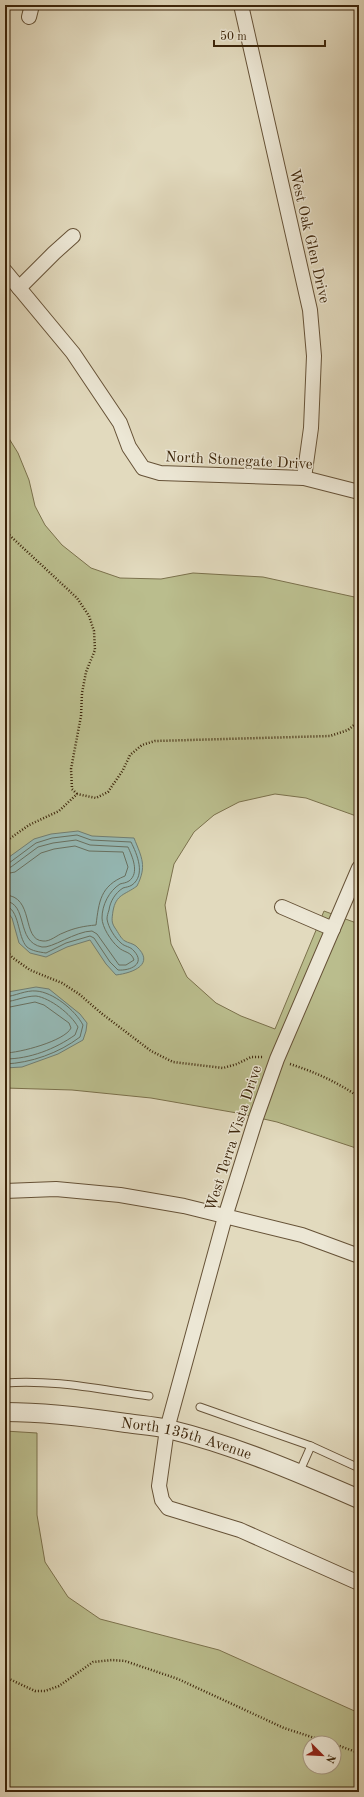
<svg xmlns="http://www.w3.org/2000/svg" width="364" height="1797" viewBox="0 0 364 1797" font-family="'Old Standard TT',serif">
<style>
.green{fill:#babd8d;stroke:#7b714c;fill-rule:evenodd}
.water{fill:#95bab7;stroke:#717e72}
.lines{fill:none;stroke-linecap:round;stroke-linejoin:round}
.shore{stroke:#687060;stroke-width:1}
.service-casing{stroke:#665237;stroke-width:9}
.minor-casing{stroke:#665237;stroke-width:16}
.tertiary-casing{stroke:#665237;stroke-width:20}
.path{stroke:#3c250a;stroke-width:2.5;stroke-dasharray:1 2;stroke-linecap:butt}
.service{stroke:#ece7d5;stroke-width:7}
.minor{stroke:#ece7d5;stroke-width:14}
.tertiary{stroke:#ece7d5;stroke-width:18}
.labels{text-anchor:middle;stroke-width:3;stroke-linejoin:round;paint-order:stroke}
.street-label{font-size:15px;fill:#3c250a;stroke:#ece7d5}
</style>
<rect width="100%" height="100%" fill="#e2dabe"/>
<filter id="stains"><feTurbulence type="fractalNoise" baseFrequency=".005" numOctaves="4"/><feColorMatrix values="0 0 0 0 .2 0 0 0 0 .09 0 0 0 0 .02 0 0 0 .5 -.17"/></filter>
<radialGradient id="worn" r=".72"><stop offset=".6" stop-color="#630" stop-opacity="0"/><stop offset="1" stop-color="#630" stop-opacity=".3"/></radialGradient>
<!-- green -->
<g class="green">
<path d="M 5,432 L 18,453 L 29,480 L 35,506 L 45,525 L 62,545 L 91,568 L 120,578 L 161,579 L 193,573 L 263,577 L 359,598 L 359,817 L 306,798 L 275,794 L 239,802 L 214,815 L 194,832 L 174,864 L 165,905 L 171,944 L 187,977 L 216,1003 L 241,1016 L 275,1029 L 324,911 L 359,924 L 359,1149 L 277,1122 L 237,1113 L 151,1098 L 72,1090 L 5,1088 Z"/>
<path d="M 5,1431 L 37,1433 L 37,1515 L 45,1562 L 68,1597 L 100,1619 L 219,1650 L 359,1713 L 359,1792 L 5,1792 ZM 310,1743 L 334,1743 L 334,1767 L 310,1767 Z"/>
</g>
<!-- water -->
<g class="water">
<path d="M 78,831 L 92,836 L 134,838 C 142,858 147,866 137,886 C 125,895 116,894 113,911 C 112,919 111,922 115,928 C 118,932 121,939 125,941 C 128,943 132,943 136,946 C 156,964 133,973 116,975 L 106,964 L 90,940 L 67,947 L 46,957 L 30,953 L 19,943 L 12,918 L 5,909 L 5,860 L 34,839 L 51,834 Z"/>
<path d="M 36,987 L 49,989 L 80,1014 L 87,1023 L 86,1031 L 83,1040 L 58,1054 L 22,1067 L 5,1068 L 5,994 L 8,992 Z"/>
</g>
<g class="lines">
<!-- shore -->
<g class="shore">
<path d="M 5,863 L 9,863 L 36,843 L 52,838 L 77,835 L 91,840 L 131,842 C 137,854 146,875 132,885 C 129,887 126,887 123,888 C 115,893 110,902 109,910 C 108,913 107,916 107,919 C 108,927 115,938 121,943 C 125,947 130,946 134,951 C 146,964 130,971 118,970 L 110,962 L 94,938 L 90,936 L 66,943 L 46,953 C 39,952 32,951 27,947 C 17,937 20,908 5,906"/>
<path d="M 5,868 L 11,867 L 38,847 L 53,843 L 76,840 L 90,845 L 128,847 C 132,856 140,873 129,881 C 126,883 123,883 120,884 C 109,891 102,905 102,918 C 102,927 111,941 118,947 C 124,953 131,951 134,960 L 126,965 L 119,965 L 97,934 L 92,931 C 76,931 51,949 42,947 C 15,942 29,903 5,901"/>
<path d="M 5,874 L 15,872 L 41,853 L 54,849 L 75,846 L 89,851 L 123,852 L 128,867 L 125,876 C 100,886 99,902 96,925 C 84,926 74,928 63,933 C 57,935 50,942 43,941 C 21,940 35,896 5,895"/>
<path d="M 5,997 C 15,996 26,990 36,991 C 53,992 75,1010 83,1025 L 80,1037 C 59,1053 31,1063 5,1064"/>
<path d="M 5,1002 C 15,1001 25,996 36,996 C 50,998 71,1014 78,1027 L 75,1035 C 55,1049 30,1059 5,1059"/>
<path d="M 5,1008 L 35,1002 L 44,1005 L 69,1023 L 71,1028 C 65,1041 19,1053 5,1053"/>
</g>
<defs>
<g id="service">
<path d="M 5,1383 C 53,1379 102,1390 149,1396"/>
<path d="M 200,1407 L 311,1446 L 359,1468"/>
<path d="M 299,1473 L 311,1446"/>
</g>
<g id="minor">
<path d="M 241,5 L 310,310 L 314,356 L 311,428 L 304,478"/>
<path d="M 29,17 L 32,5"/>
<path d="M 5,271 L 73,353 L 120,423 L 129,447 L 143,468 L 160,473 L 304,478 L 359,492"/>
<path d="M 19,288 L 54,253 L 73,236"/>
<path d="M 359,868 L 277,1059 L 256,1118 L 225,1217 L 167,1429 L 159,1486 L 162,1500 L 168,1508 L 240,1530 L 359,1583"/>
<path d="M 282,907 L 333,929"/>
<path d="M 5,1191 L 56,1189 L 120,1195 L 184,1206 L 302,1235 L 359,1256"/>
</g>
<g id="tertiary">
<path id="s1" d="M 5,1412 C 46,1412 86,1417 126,1423 C 140,1425 154,1426 168,1429 C 234,1445 297,1472 359,1499"/>
</g>
</defs>
<!-- service casing -->
<use href="#service" class="service-casing"/>
<!-- minor casing -->
<use href="#minor" class="minor-casing"/>
<!-- tertiary casing -->
<use href="#tertiary" class="tertiary-casing"/>
<!-- path -->
<g class="path">
<path d="M 5,531 L 77,598 L 89,616 L 94,631 L 95,650 L 86,672 L 82,693 L 81,716 L 71,769 L 72,789 L 77,794"/>
<path d="M 5,842 L 29,825 L 59,811 L 77,794 L 96,798 L 108,792 L 123,770 L 130,755 L 142,745 L 155,741 L 330,736 L 348,730 L 359,721"/>
<path d="M 5,950 L 13,958 L 30,970 L 62,983 L 79,994 L 101,1013 L 151,1051 L 173,1062 L 223,1068 L 237,1064 L 251,1057 L 264,1057"/>
<path d="M 290,1064 C 315,1072 337,1082 359,1097"/>
<path d="M 5,1677 L 35,1691 L 45,1691 L 59,1686 L 93,1662 L 112,1660 L 125,1661 L 178,1679 L 284,1728 L 330,1743"/>
<path d="M 334,1744 L 359,1753"/>
</g>
<!-- service -->
<use href="#service" class="service"/>
<!-- minor -->
<use href="#minor" class="minor"/>
<!-- tertiary -->
<use href="#tertiary" class="tertiary"/>
</g>
<g class="labels">
<!-- street labels -->
<g class="street-label">
<text transform="translate(310 236) rotate(77)" y="5">West Oak Glen Drive</text>
<text transform="translate(239 460) rotate(3)" y="5">North Stonegate Drive</text>
<text transform="translate(233 1138) rotate(-72)" y="5">West Terra Vista Drive</text>
<text dy="5" stroke="none"><textPath href="#s1" startOffset="184">North 135th Avenue</textPath></text>
</g>
</g>
<!-- margin -->
<rect width="364" height="1797" fill="none" stroke="#e2dabe" stroke-width="20"/>
<rect x="6" y="6" width="352" height="1785" fill="none" stroke="#3c250a" stroke-width="2"/>
<rect x="10" y="10" width="344" height="1777" fill="none" stroke="#3c250a"/>
<!-- north arrow -->
<g transform="translate(322 1755) rotate(114)"><circle r="19" fill="#ece7d5" stroke="#a69984"/>
<path d="M0-3L7 15L0 10L-7 15Z" fill="#8f2418"/>
<text y="-6" font-size="11" font-weight="bold" text-anchor="middle" fill="#3c250a">N</text>
</g>
<!-- scale -->
<path d="M214 40v6h111v-6" fill="none" stroke="#3c250a" stroke-width="2"/>
<text x="220" y="40" font-size="12" fill="#3c250a" stroke="#ece7d5" stroke-width="3" paint-order="stroke">50 m</text>
<rect width="100%" height="100%" filter="url(#stains)"/>
<rect width="100%" height="100%" fill="url(#worn)"/>
</svg>
